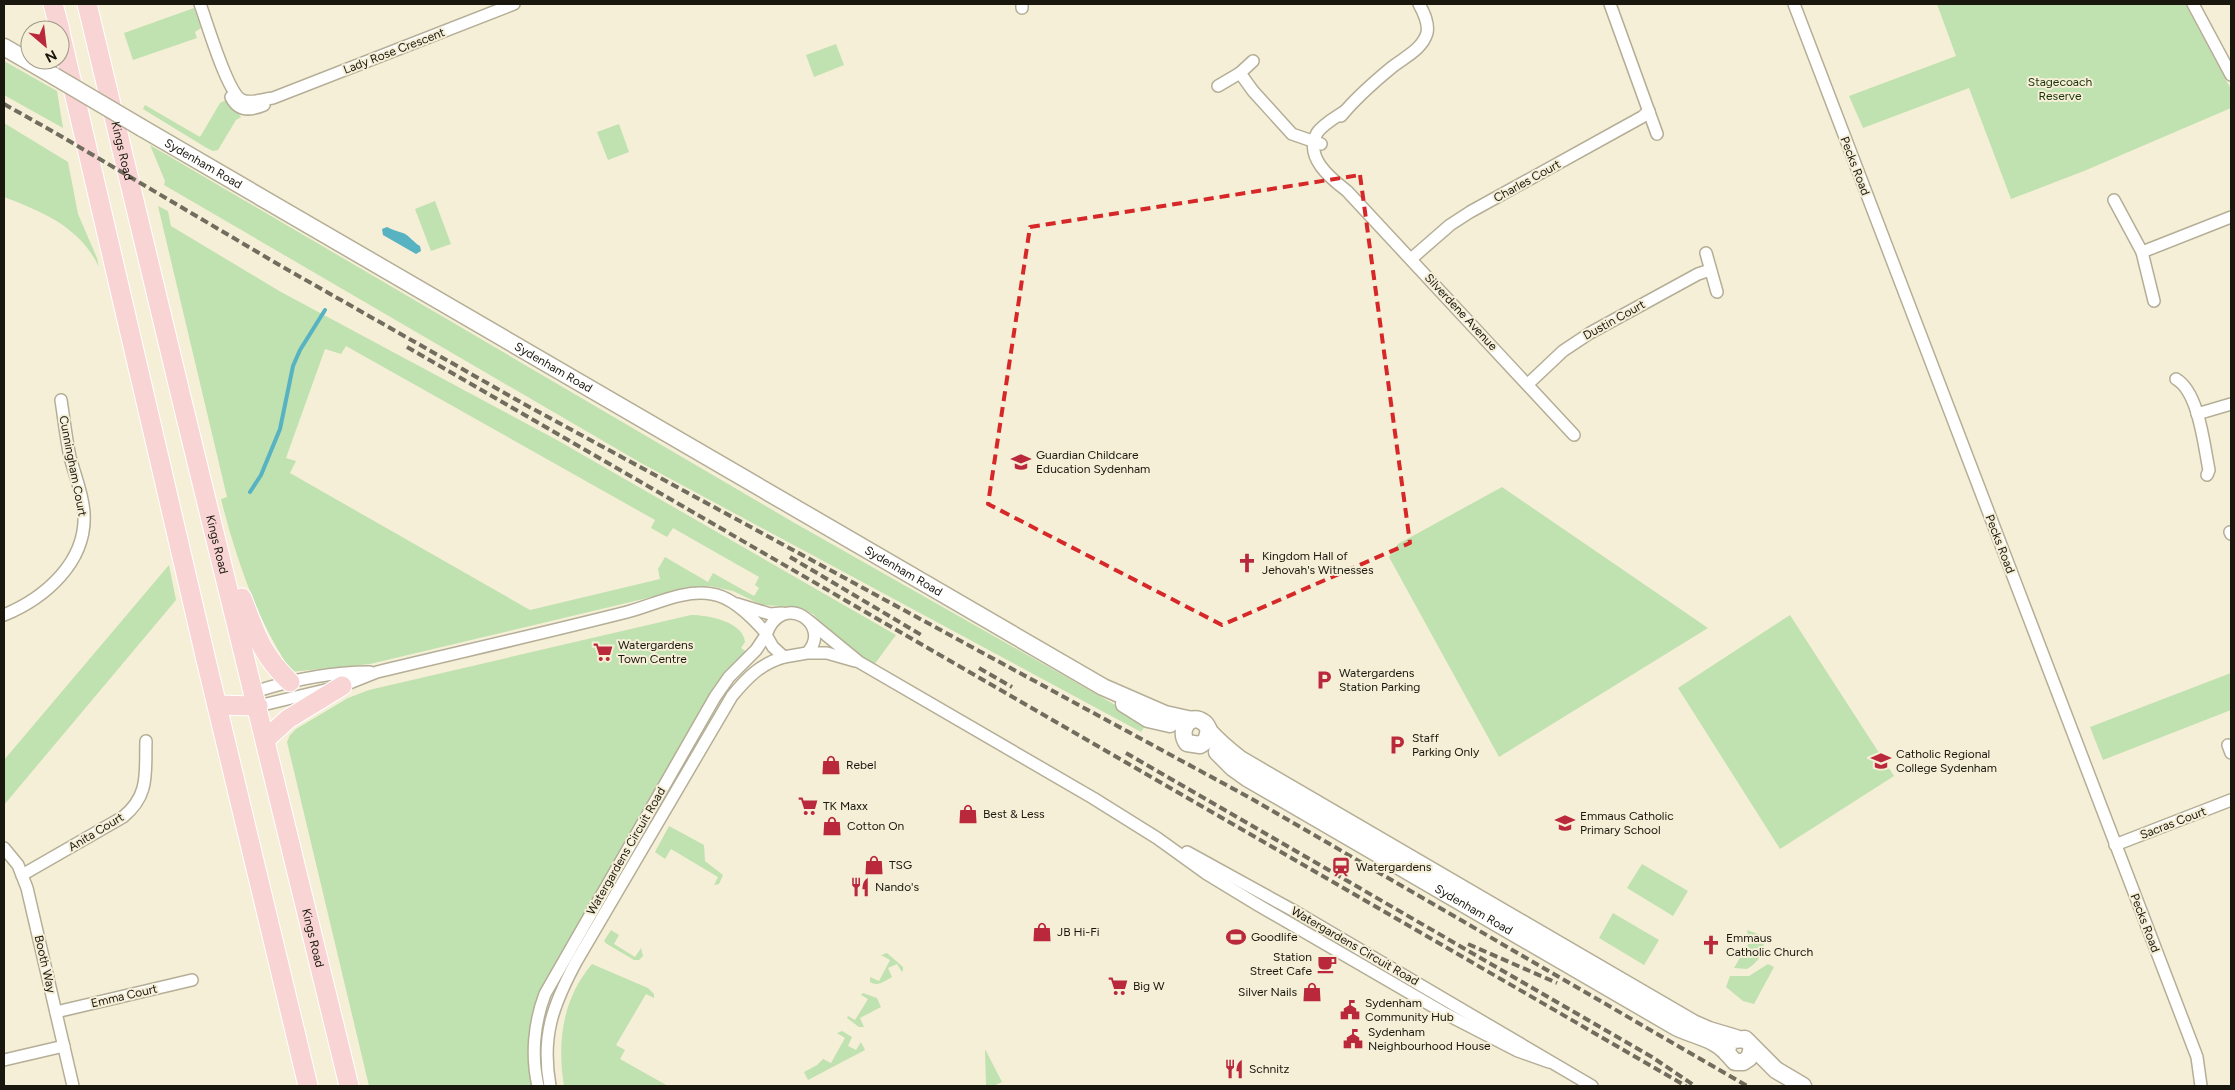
<svg xmlns="http://www.w3.org/2000/svg" width="2235" height="1090" viewBox="0 0 2235 1090" font-family="Figtree,sans-serif">
<style>
.green{fill:#c0e1b0;fill-rule:evenodd}
.water{fill:#57b2c1}
.lines{fill:none;stroke-linecap:round;stroke-linejoin:round}
.stream{stroke:#57b2c1;stroke-width:4}
.street-casing{stroke:#b5ae97;stroke-width:14}
.secondary-casing{stroke:#b5ae97;stroke-width:19}
.primary-casing{stroke:#fff;stroke-width:21}
.street{stroke:#fff;stroke-width:11}
.secondary{stroke:#fff;stroke-width:16}
.primary{stroke:#f9d4d4;stroke-width:19}
.rail{stroke:#716d5e;stroke-width:4;stroke-dasharray:8 4;stroke-linecap:butt}
.secondary-bridge-casing{stroke:#b5ae97;stroke-width:19;stroke-linecap:butt}
.secondary-bridge{stroke:#fff;stroke-width:16}
.marked{fill:none;stroke:#d62828;stroke-width:4;stroke-dasharray:10 6;stroke-linejoin:round}
.labels{text-anchor:middle;stroke-width:4;stroke-linejoin:round;paint-order:stroke}
.street-label{font-size:12px;fill:#19170e;stroke:#f6efd7}
.park-label{font-size:12px;fill:#19320a;stroke:#f6efd7}
.poi-label{font-size:12px;fill:#19170e;stroke:#f6efd7;text-anchor:start}
</style>
<rect width="100%" height="100%" fill="#f6efd7"/>
<!-- green -->
<g class="green">
<path d="M 1937,4 L 2185,4 L 2231,89 L 2231,108 L 2084,171 L 2011,199 L 1969,88 L 1863,128 L 1849,96 L 1956,56 Z"/>
<path d="M 194,8 L 201,28 L 195,32 L 197,38 L 133,60 L 124,33 Z"/>
<path d="M 836,44 L 844,65 L 814,77 L 806,55 Z"/>
<path d="M 4,61 L 57,91 L 63,128 L 4,95 Z"/>
<path d="M 226,100 C 230,108 237,110 241,117 L 236,120 L 218,150 L 213,151 L 205,147 L 143,109 L 145,105 L 200,137 L 220,103 Z"/>
<path d="M 4,123 L 68,162 L 78,214 L 97,258 L 99,267 C 80,227 43,212 4,197 Z"/>
<path d="M 619,124 L 629,152 L 608,160 L 597,132 Z"/>
<path d="M 150,145 L 793,522 L 1147,723 L 1141,732 L 641,463 L 164,185 L 165,181 Z"/>
<path d="M 435,201 L 451,244 L 431,251 L 415,209 Z"/>
<path d="M 158,206 L 168,211 L 171,226 L 281,292 L 557,440 L 896,635 L 874,665 L 830,632 L 813,614 L 799,607 L 762,605 L 733,591 L 710,586 L 677,591 L 370,664 L 290,672 L 279,665 L 284,660 C 254,612 235,554 221,499 L 227,497 ZM 346,346 L 655,520 L 651,528 L 667,537 L 673,528 L 759,577 L 755,585 L 759,588 L 754,596 L 713,573 L 708,582 L 665,557 L 658,569 L 660,579 L 530,610 L 290,473 L 296,461 L 286,458 L 325,349 L 341,354 Z"/>
<path d="M 1502,487 L 1708,628 L 1499,757 L 1389,557 L 1398,544 Z"/>
<path d="M 169,565 L 176,600 L 4,805 L 4,760 Z"/>
<path d="M 691,615 C 707,615 743,621 745,642 L 741,648 L 747,652 L 726,673 L 542,989 L 534,1086 L 369,1086 L 287,742 L 290,735 L 296,729 L 348,698 L 369,690 Z"/>
<path d="M 1790,615 L 1894,776 L 1780,849 L 1678,688 Z"/>
<path d="M 2231,673 L 2231,710 L 2103,760 L 2090,727 Z"/>
<path d="M 669,826 L 704,845 L 705,861 L 723,875 L 719,884 L 714,885 L 718,877 L 671,849 L 665,859 L 655,852 Z"/>
<path d="M 1642,864 L 1688,891 L 1673,916 L 1627,888 Z"/>
<path d="M 1613,913 L 1659,940 L 1644,965 L 1599,938 Z"/>
<path d="M 611,930 L 619,935 L 614,944 L 635,957 L 641,948 L 643,956 L 639,960 L 634,960 L 607,944 L 604,941 Z"/>
<path d="M 1747,930 L 1758,934 L 1763,938 C 1766,951 1759,962 1747,969 L 1734,968 L 1741,956 L 1744,957 L 1749,941 Z"/>
<path d="M 887,953 L 903,967 L 903,970 L 902,972 L 897,964 L 888,968 L 892,977 C 885,981 878,987 870,982 L 870,977 L 879,981 L 890,960 L 881,955 Z"/>
<path d="M 592,964 L 648,988 L 654,994 L 654,998 L 646,994 L 616,1045 L 625,1050 L 620,1059 L 668,1086 L 564,1086 C 557,1043 562,999 592,964 Z"/>
<path d="M 1768,964 L 1774,967 L 1754,1004 L 1743,1001 L 1726,987 L 1730,976 L 1749,976 Z"/>
<path d="M 863,993 L 877,998 L 881,1007 L 860,1018 L 864,1027 L 859,1027 L 847,1018 L 848,1016 L 855,1020 L 868,999 L 861,995 Z"/>
<path d="M 842,1031 L 852,1037 L 848,1046 L 856,1050 L 861,1042 L 865,1050 L 808,1080 L 804,1072 L 817,1065 L 823,1059 L 831,1063 L 845,1038 L 837,1033 Z"/>
<path d="M 985,1049 L 1002,1082 L 993,1086 L 986,1086 Z"/>
</g>
<!-- water -->
<path class="water" d="M 387,227 C 393,230 397,231 403,233 C 409,235 414,243 420,246 L 421,251 L 416,254 L 383,235 L 382,229 Z"/>
<g class="lines">
<!-- stream -->
<path class="stream" d="M 250,492 L 261,475 L 280,429 L 293,366 L 300,350 L 325,310"/>
<defs>
<g id="street">
<path d="M 200,4 C 207,22 227,93 242,100 C 251,104 263,99 273,98 L 514,4"/>
<path d="M 1610,4 L 1657,134"/>
<path d="M 1794,4 L 2197,1057 L 2201,1086"/>
<path d="M 2193,4 L 2231,75"/>
<path d="M 1022,8 L 1022,4"/>
<path d="M 1240,73 L 1253,91 L 1292,134 L 1321,144"/>
<path d="M 1218,86 L 1240,73 L 1253,61"/>
<path d="M 231,97 C 238,111 250,111 264,105"/>
<path d="M 1345,111 C 1336,117 1323,124 1317,133 C 1304,157 1330,178 1347,191 L 1574,435"/>
<path d="M 1341,116 C 1355,99 1374,82 1391,68 C 1403,58 1422,50 1427,33 C 1429,23 1424,13 1419,4"/>
<path d="M 2114,200 L 2142,252 L 2154,301"/>
<path d="M 2142,252 L 2231,217"/>
<path d="M 1706,253 L 1717,292"/>
<path d="M 1411,259 L 1450,225 L 1470,212 L 1642,117 L 1649,111"/>
<path d="M 2176,379 C 2199,392 2204,446 2209,470 L 2207,475"/>
<path d="M 1528,384 L 1563,351 L 1590,333 L 1698,274 L 1710,270"/>
<path d="M 2197,414 L 2231,404"/>
<path d="M 2230,532 L 2231,534"/>
<path d="M 737,604 L 770,614 L 782,613"/>
<path d="M 4,615 C 45,598 87,562 84,513 C 83,494 75,476 70,457 C 66,438 64,419 61,400"/>
<path d="M 809,621 L 859,662 L 1093,798 L 1157,838 L 1207,874 L 1258,905 L 1446,1014 L 1518,1051 L 1549,1062"/>
<path d="M 807,653 C 834,625 782,589 766,635 L 773,647 L 784,657 L 807,653 L 827,653 L 855,661"/>
<path d="M 254,692 C 291,680 331,672 370,672"/>
<path d="M 258,706 L 342,686 L 377,672 C 460,652 544,633 627,612 C 654,605 683,589 712,594 C 733,597 753,618 766,633"/>
<path d="M 2228,745 L 2231,753"/>
<path d="M 2115,845 L 2231,800"/>
<path d="M 4,848 L 18,865 L 27,888 L 73,1086"/>
<path d="M 1187,852 L 1296,912 L 1592,1086"/>
<path d="M 22,875 L 123,817 C 150,795 145,773 146,741"/>
<path d="M 56,1012 L 192,980"/>
<path d="M 4,1060 L 64,1046"/>
<path d="M 538,1086 C 531,1056 534,1023 545,994 L 715,697 L 729,677 L 756,650 L 766,635"/>
<path d="M 550,1086 C 541,1036 553,1005 576,962 L 732,696 C 747,678 760,664 784,657"/>
</g>
<g id="secondary">
<path d="M 4,47 L 54,76"/>
<path id="s1" d="M 142,128 L 1103,687 L 1165,714 L 1192,720"/>
<path d="M 1124,704 L 1148,719 L 1170,724"/>
<path d="M 1209,730 L 1206,741 L 1200,745 L 1187,743 C 1178,731 1189,712 1203,722 C 1207,724 1208,729 1210,732 C 1219,742 1230,751 1240,759 L 1693,1023 L 1709,1030 L 1736,1038"/>
<path id="s2" d="M 1217,752 L 1233,768 L 1247,778 L 1676,1027 C 1694,1036 1714,1038 1727,1053"/>
<path d="M 1752,1048 L 1749,1058 L 1743,1062 L 1735,1062 L 1727,1053 L 1728,1045 L 1733,1040 L 1745,1039 L 1776,1070 L 1803,1086"/>
</g>
<g id="primary">
<path d="M 53,4 L 60,30"/>
<path id="s3" d="M 87,4 L 183,405 L 349,1086"/>
<path d="M 60,32 L 206,660 L 308,1086"/>
<path d="M 242,598 C 256,634 261,654 290,682"/>
<path d="M 217,705 L 258,706"/>
<path d="M 266,739 L 288,719 L 342,686"/>
</g>
</defs>
<!-- street casing -->
<use href="#street" class="street-casing"/>
<!-- secondary casing -->
<use href="#secondary" class="secondary-casing"/>
<!-- primary casing -->
<use href="#primary" class="primary-casing"/>
<!-- street -->
<use href="#street" class="street"/>
<!-- secondary -->
<use href="#secondary" class="secondary"/>
<!-- primary -->
<use href="#primary" class="primary"/>
<!-- rail -->
<g class="rail">
<path d="M 4,104 L 59,135 L 281,266 L 524,404 L 1252,799 L 1747,1086"/>
<path d="M 407,347 L 1686,1086"/>
<path d="M 790,557 L 923,636"/>
<path d="M 979,668 L 1012,687"/>
<path d="M 1126,753 L 1652,1057 L 1695,1086"/>
<path d="M 1468,944 L 1557,983"/>
</g>
<defs>
<path id="secondary-bridge" d="M 54,76 L 142,128"/>
</defs>
<!-- secondary-bridge casing -->
<use href="#secondary-bridge" class="secondary-bridge-casing"/>
<!-- secondary-bridge -->
<use href="#secondary-bridge" class="secondary-bridge"/>
</g>
<!-- marked area -->
<path class="marked" d="M 1360,175 L 1410,543 L 1222,625 L 988,504 L 1030,227 Z"/>
<!-- icons -->
<defs>
<symbol id="school-bare" viewBox="-9 -9 18 18"><path d="M0-5L7-2L0 1L-7-2ZM-4 1L0 2.5L4 1V4Q0 6-4 4Z" fill="#ba283c" stroke="#f6efd7" stroke-width="2.5" paint-order="stroke"/></symbol>
<symbol id="church-bare" viewBox="-9 -9 18 18"><path d="M-1.2-6h2.4v3.5h3.3v2.4h-3.3V6h-2.4V-.1h-3.3v-2.4h3.3Z" fill="#ba283c" stroke="#f6efd7" stroke-width="2.5" paint-order="stroke"/></symbol>
<symbol id="supermarket-bare" viewBox="-9 -9 18 18"><path d="M-6-5.5h2.5l.6 2H6L4.5 2H-2.5L-4.4-4H-6ZM-1.5 3.2a1.3 1.3 0 1 0 .1 0ZM3 3.2a1.3 1.3 0 1 0 .1 0Z" fill="#ba283c" stroke="#f6efd7" stroke-width="2.5" paint-order="stroke"/></symbol>
<symbol id="parking-bare" viewBox="-9 -9 18 18"><path d="M-3.5-5.5H1a3.5 3.5 0 0 1 0 7H-1V5.5H-3.5ZM-1-3.4V-.6H.8a1.4 1.4 0 0 0 0-2.8Z" fill="#ba283c" stroke="#f6efd7" stroke-width="2.5" paint-order="stroke"/></symbol>
<symbol id="shop-bare" viewBox="-9 -9 18 18"><path d="M-5-2.5h2.3a2.7 3.5 0 0 1 5.4 0H5L5.5 6h-11ZM-1.5-2.5h3a1.5 2.3 0 0 0-3 0Z" fill="#ba283c" stroke="#f6efd7" stroke-width="2.5" paint-order="stroke"/></symbol>
<symbol id="station-bare" viewBox="-9 -9 18 18"><path d="M-3-6H3Q5-6 5-4V2Q5 4 3 4L4.5 6H3L1.5 4h-3L-3 6H-4.5L-3 4Q-5 4-5 2V-4Q-5-6-3-6ZM-3.5-4v3h7v-3ZM-3.5 1v1.5H-2V1ZM2 1v1.5H3.5V1Z" fill="#ba283c" stroke="#f6efd7" stroke-width="2.5" paint-order="stroke"/></symbol>
<symbol id="restaurant-bare" viewBox="-9 -9 18 18"><path d="M-5-6h1v4h1v-4h1v4h1v-4h1v5L-1.5 .5V6h-2V.5L-5-1ZM5-6V6H3V1.5H1.5Q1.5-4 5-6Z" fill="#ba283c" stroke="#f6efd7" stroke-width="2.5" paint-order="stroke"/></symbol>
<symbol id="stadium-bare" viewBox="-9 -9 18 18"><path d="M0-5a6.5 5 0 1 0 0 10a6.5 5 0 1 0 0-10ZM-3.5-1.8h7v3.6h-7Z" fill="#ba283c" stroke="#f6efd7" stroke-width="2.5" paint-order="stroke"/></symbol>
<symbol id="cafe-bare" viewBox="-9 -9 18 18"><path d="M-5.5-4.5H6V0H3Q3 3.5 0 3.5H-2.5Q-5.5 3.5-5.5 0ZM3-3.2v2h1.7v-2ZM-6 4.5H4V6H-6Z" fill="#ba283c" stroke="#f6efd7" stroke-width="2.5" paint-order="stroke"/></symbol>
<symbol id="civic-bare" viewBox="-9 -9 18 18"><path d="M-.6-6.5H3V-4.5H.6V-3L4-1V1h2V6H-6V1h2V-1L-.6-3ZM-1.2 2.5V6h2.4V2.5Z" fill="#ba283c" stroke="#f6efd7" stroke-width="2.5" paint-order="stroke"/></symbol>
</defs>
<g fill-rule="evenodd">
<use href="#school-bare" x="1007" y="448" width="28" height="28"/>
<use href="#church-bare" x="1233" y="549" width="28" height="28"/>
<use href="#supermarket-bare" x="589" y="638" width="28" height="28"/>
<use href="#parking-bare" x="1310" y="666" width="28" height="28"/>
<use href="#parking-bare" x="1383" y="731" width="28" height="28"/>
<use href="#school-bare" x="1867" y="747" width="28" height="28"/>
<use href="#shop-bare" x="817" y="751" width="28" height="28"/>
<use href="#supermarket-bare" x="794" y="792" width="28" height="28"/>
<use href="#shop-bare" x="954" y="800" width="28" height="28"/>
<use href="#school-bare" x="1551" y="809" width="28" height="28"/>
<use href="#shop-bare" x="818" y="812" width="28" height="28"/>
<use href="#shop-bare" x="860" y="851" width="28" height="28"/>
<use href="#station-bare" x="1327" y="853" width="28" height="28"/>
<use href="#restaurant-bare" x="846" y="873" width="28" height="28"/>
<use href="#shop-bare" x="1028" y="918" width="28" height="28"/>
<use href="#stadium-bare" x="1222" y="923" width="28" height="28"/>
<use href="#church-bare" x="1697" y="931" width="28" height="28"/>
<use href="#cafe-bare" x="1313" y="950" width="28" height="28"/>
<use href="#supermarket-bare" x="1104" y="972" width="28" height="28"/>
<use href="#shop-bare" x="1298" y="978" width="28" height="28"/>
<use href="#civic-bare" x="1336" y="996" width="28" height="28"/>
<use href="#civic-bare" x="1339" y="1025" width="28" height="28"/>
<use href="#restaurant-bare" x="1220" y="1055" width="28" height="28"/>
</g>
<g class="labels">
<!-- street labels -->
<g class="street-label">
<text transform="translate(394 51) rotate(-21)" y="4">Lady Rose Crescent</text>
<text dy="4" stroke="none"><textPath href="#s3" startOffset="151">Kings Road</textPath></text>
<text dy="4" stroke="none"><textPath href="#s1" startOffset="71">Sydenham Road</textPath></text>
<text transform="translate(1855 166) rotate(69)" y="4">Pecks Road</text>
<text transform="translate(1527 181) rotate(-29)" y="4">Charles Court</text>
<text transform="translate(1461 312) rotate(47)" y="4">Silverdene Avenue</text>
<text transform="translate(1614 320) rotate(-29)" y="4">Dustin Court</text>
<text dy="4" stroke="none"><textPath href="#s1" startOffset="476">Sydenham Road</textPath></text>
<text transform="translate(73 466) rotate(79)" y="4">Cunningham Court</text>
<text transform="translate(2000 544) rotate(69)" y="4">Pecks Road</text>
<text dy="4" stroke="none"><textPath href="#s3" startOffset="556">Kings Road</textPath></text>
<text dy="4" stroke="none"><textPath href="#s1" startOffset="881">Sydenham Road</textPath></text>
<text transform="translate(2173 823) rotate(-21)" y="4">Sacras Court</text>
<text transform="translate(96 832) rotate(-31)" y="4">Anita Court</text>
<text transform="translate(626 851) rotate(-60)" y="4">Watergardens Circuit Road</text>
<text dy="4" stroke="none"><textPath href="#s2" startOffset="302">Sydenham Road</textPath></text>
<text transform="translate(2145 923) rotate(69)" y="4">Pecks Road</text>
<text dy="4" stroke="none"><textPath href="#s3" startOffset="961">Kings Road</textPath></text>
<text transform="translate(1355 946) rotate(30)" y="4">Watergardens Circuit Road</text>
<text transform="translate(45 964) rotate(77)" y="4">Booth Way</text>
<text transform="translate(124 996) rotate(-13)" y="4">Emma Court</text>
</g>
<!-- park labels -->
<g class="park-label">
<text x="2060" y="86">Stagecoach<tspan x="2060" dy="14">Reserve</tspan></text>
</g>
<!-- poi labels -->
<g class="poi-label">
<text x="1036" y="459">Guardian Childcare<tspan x="1036" dy="14">Education Sydenham</tspan></text>
<text x="1262" y="560">Kingdom Hall of<tspan x="1262" dy="14">Jehovah's Witnesses</tspan></text>
<text x="618" y="649">Watergardens<tspan x="618" dy="14">Town Centre</tspan></text>
<text x="1339" y="677">Watergardens<tspan x="1339" dy="14">Station Parking</tspan></text>
<text x="1412" y="742">Staff<tspan x="1412" dy="14">Parking Only</tspan></text>
<text x="1896" y="758">Catholic Regional<tspan x="1896" dy="14">College Sydenham</tspan></text>
<text x="846" y="769">Rebel</text>
<text x="823" y="810">TK Maxx</text>
<text x="983" y="818">Best &amp; Less</text>
<text x="1580" y="820">Emmaus Catholic<tspan x="1580" dy="14">Primary School</tspan></text>
<text x="847" y="830">Cotton On</text>
<text x="889" y="869">TSG</text>
<text x="1356" y="871">Watergardens</text>
<text x="875" y="891">Nando's</text>
<text x="1057" y="936">JB Hi-Fi</text>
<text x="1251" y="941">Goodlife</text>
<text x="1726" y="942">Emmaus<tspan x="1726" dy="14">Catholic Church</tspan></text>
<text x="1312" y="961" text-anchor="end">Station<tspan x="1312" dy="14">Street Cafe</tspan></text>
<text x="1133" y="990">Big W</text>
<text x="1297" y="996" text-anchor="end">Silver Nails</text>
<text x="1365" y="1007">Sydenham<tspan x="1365" dy="14">Community Hub</tspan></text>
<text x="1368" y="1036">Sydenham<tspan x="1368" dy="14">Neighbourhood House</tspan></text>
<text x="1249" y="1073">Schnitz</text>
</g>
</g>
<!-- border -->
<rect width="2235" height="1090" fill="none" stroke="#19170e" stroke-width="10"/>
<!-- north arrow -->
<g transform="translate(45 45) rotate(152)"><circle r="24" fill="#f6efd7" stroke="#9e9987"/>
<path d="M0-4L9 19L0 12L-9 19Z" fill="#ba283c"/>
<text y="-8" font-size="14" font-weight="bold" text-anchor="middle" fill="#19170e">N</text>
</g>
</svg>
